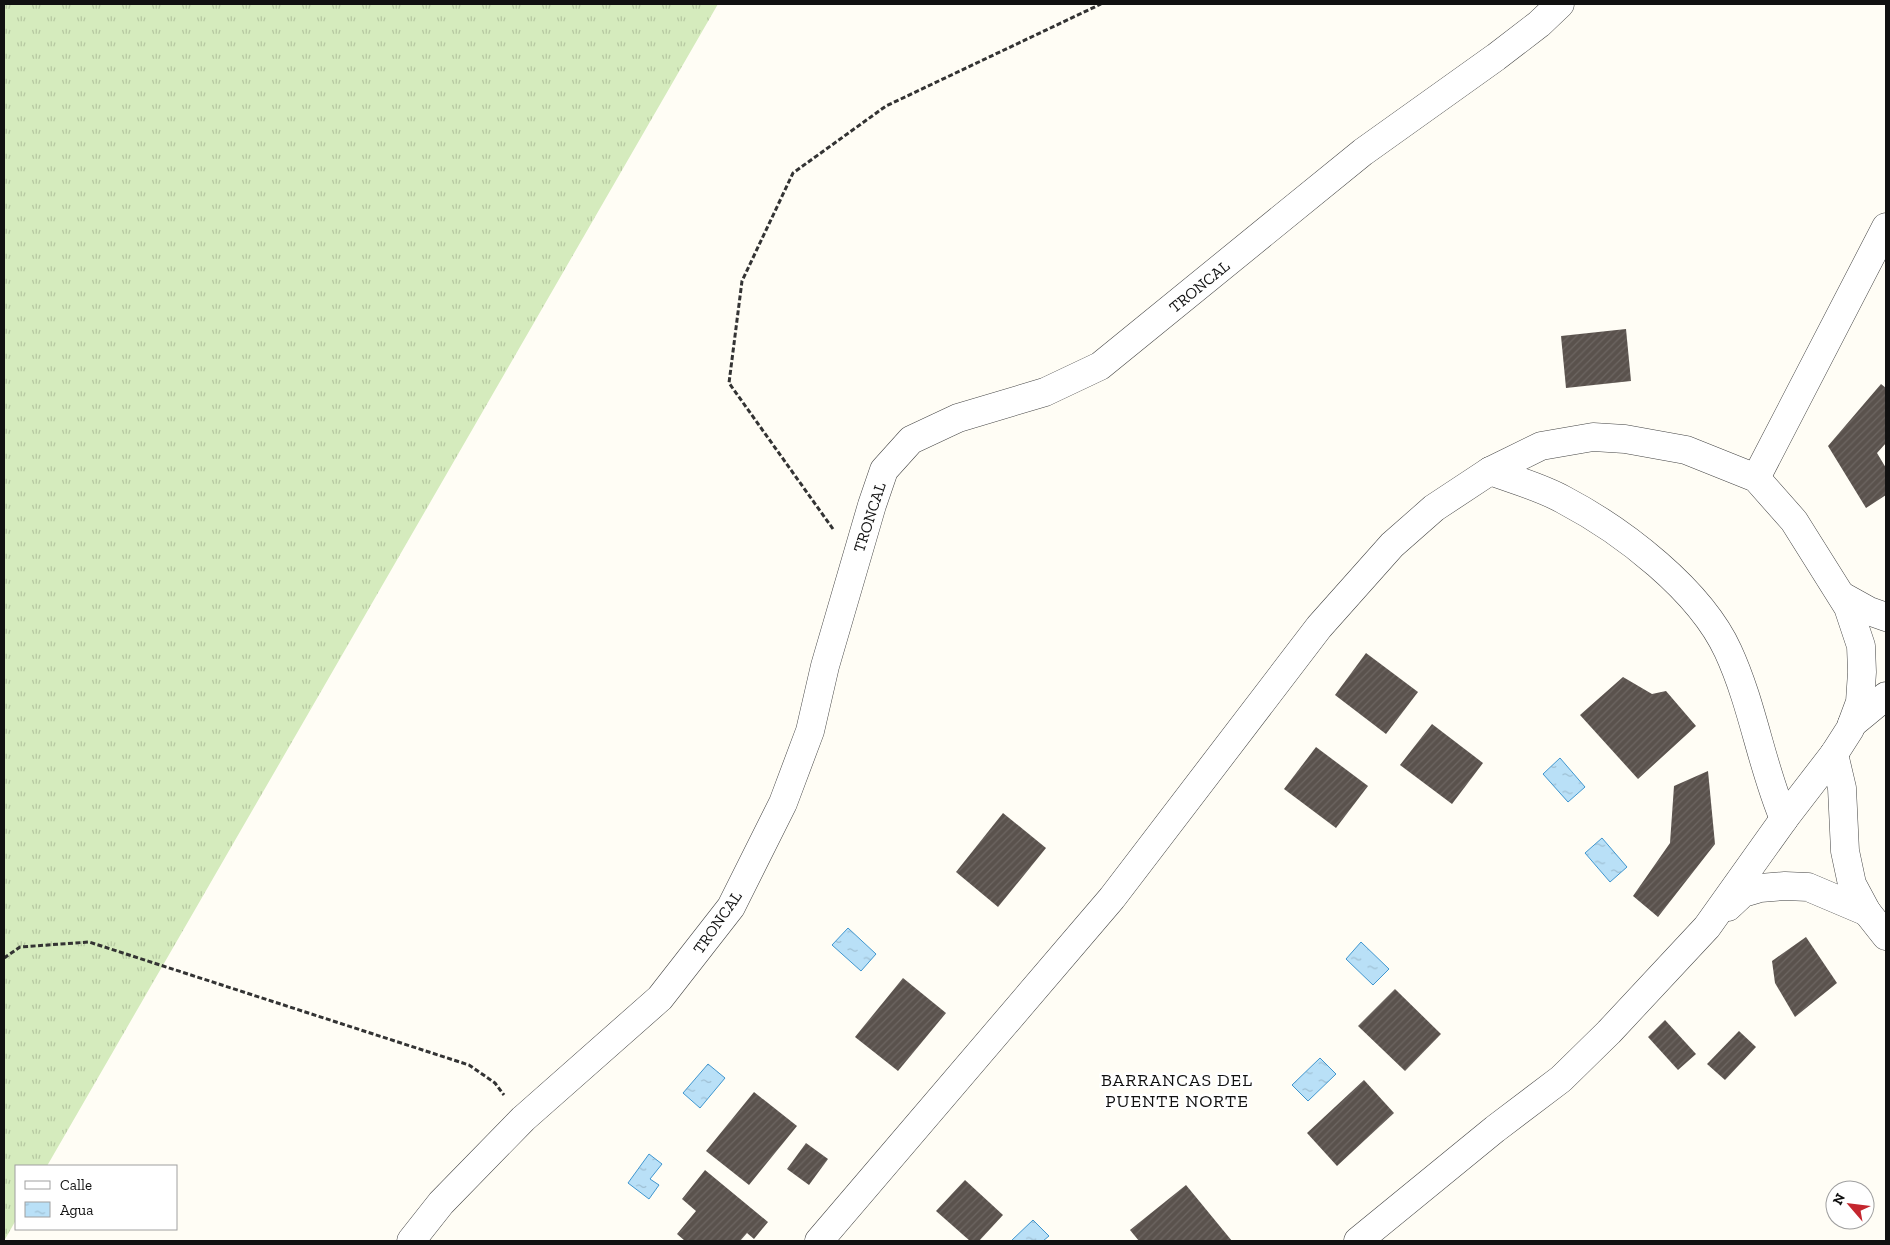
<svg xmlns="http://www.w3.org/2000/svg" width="1890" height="1245" viewBox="0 0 1890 1245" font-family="'Zilla Slab',serif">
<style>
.grass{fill:url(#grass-tufts)}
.water{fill:url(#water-ripples);stroke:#3f96cf}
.building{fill:url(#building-hatch)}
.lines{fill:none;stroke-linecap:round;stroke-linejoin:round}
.street-casing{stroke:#444;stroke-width:29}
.path{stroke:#333;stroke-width:3;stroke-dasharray:5 2.5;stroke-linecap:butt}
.street{stroke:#fff;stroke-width:28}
.labels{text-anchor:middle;stroke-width:5;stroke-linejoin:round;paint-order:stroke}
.street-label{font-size:16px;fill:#111;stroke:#fff}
.neighbourhood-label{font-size:18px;letter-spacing:1px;fill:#111;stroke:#fff}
</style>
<defs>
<pattern id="grass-tufts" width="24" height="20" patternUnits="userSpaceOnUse" patternTransform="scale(1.25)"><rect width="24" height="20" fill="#d5ebbd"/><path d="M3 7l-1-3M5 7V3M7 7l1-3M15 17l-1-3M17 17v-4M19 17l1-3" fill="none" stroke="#b6c8a1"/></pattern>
<pattern id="water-ripples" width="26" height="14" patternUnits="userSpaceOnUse" patternTransform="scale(1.25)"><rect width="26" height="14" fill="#b9e0f7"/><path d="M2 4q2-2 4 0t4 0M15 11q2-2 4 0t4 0" fill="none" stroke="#9ebfd3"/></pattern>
<pattern id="building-hatch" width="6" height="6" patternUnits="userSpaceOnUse" patternTransform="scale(1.25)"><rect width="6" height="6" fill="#5a524d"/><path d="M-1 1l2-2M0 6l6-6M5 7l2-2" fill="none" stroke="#6d6662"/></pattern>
</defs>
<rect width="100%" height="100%" fill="#fffdf5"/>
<!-- grass -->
<path class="grass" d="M 4,4 L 718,4 L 47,1166 L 16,1166 L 16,1220 L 4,1241 Z"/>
<!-- water -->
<g class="water">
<path d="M 1560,758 L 1585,787 L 1568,802 L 1543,774 Z"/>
<path d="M 1602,838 L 1627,867 L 1610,882 L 1585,853 Z"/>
<path d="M 848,928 L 876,954 L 861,971 L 832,945 Z"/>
<path d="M 1361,942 L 1389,969 L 1373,985 L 1346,959 Z"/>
<path d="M 1320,1058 L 1336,1074 L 1308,1101 L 1292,1085 Z"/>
<path d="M 708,1064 L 725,1078 L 700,1108 L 683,1093 Z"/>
<path d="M 649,1154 L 662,1164 L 650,1179 L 659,1185 L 649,1199 L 628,1183 Z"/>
<path d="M 1033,1220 L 1049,1236 L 1043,1241 L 1011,1241 Z"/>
</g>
<!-- building -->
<g class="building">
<path d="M 1626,329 L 1631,381 L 1566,388 L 1561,336 Z"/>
<path d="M 1881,384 L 1886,388 L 1886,443 L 1877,453 L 1886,468 L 1886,495 L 1866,508 L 1828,446 Z"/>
<path d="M 1366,653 L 1418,692 L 1386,734 L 1335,695 Z"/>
<path d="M 1623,677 L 1652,694 L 1666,691 L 1696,726 L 1638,779 L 1580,715 Z"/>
<path d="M 1432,724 L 1483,763 L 1452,804 L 1400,765 Z"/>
<path d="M 1316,747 L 1368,786 L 1336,828 L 1284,789 Z"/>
<path d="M 1708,771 L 1715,844 L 1658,917 L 1633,896 L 1670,843 L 1674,786 Z"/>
<path d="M 1003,813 L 1046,848 L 998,907 L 956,872 Z"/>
<path d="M 1806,937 L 1837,983 L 1795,1017 L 1775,983 L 1772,961 Z"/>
<path d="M 903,978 L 946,1013 L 898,1071 L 855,1037 Z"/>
<path d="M 1395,989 L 1441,1034 L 1405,1071 L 1358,1026 Z"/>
<path d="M 1665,1020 L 1696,1054 L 1678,1070 L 1648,1037 Z"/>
<path d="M 1739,1031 L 1756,1047 L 1725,1080 L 1707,1064 Z"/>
<path d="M 1364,1080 L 1394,1113 L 1337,1166 L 1307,1133 Z"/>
<path d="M 754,1092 L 797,1126 L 749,1185 L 706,1151 Z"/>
<path d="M 806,1143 L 828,1159 L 809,1185 L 787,1169 Z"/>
<path d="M 705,1170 L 768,1222 L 754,1239 L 747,1233 L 740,1241 L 685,1241 L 677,1234 L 696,1211 L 682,1199 Z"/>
<path d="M 965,1180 L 1003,1215 L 979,1241 L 970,1241 L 936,1211 Z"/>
<path d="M 1186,1185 L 1232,1241 L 1139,1241 L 1130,1230 Z"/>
</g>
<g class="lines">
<defs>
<g id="street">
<path d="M 1490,471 C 1514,480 1541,487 1564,500 C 1623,531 1700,590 1728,651 C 1753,705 1761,765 1784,819"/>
<path d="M 1756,478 L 1886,227"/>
<path d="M 1842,596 L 1869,611 L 1886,617"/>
<path d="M 1852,724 L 1886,696"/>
<path d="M 1834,754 L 1842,788 L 1845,851 L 1852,884 L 1867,912 L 1886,936"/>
<path d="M 1728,907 L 1743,893 L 1760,888 L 1785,886 L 1808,887 L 1867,912"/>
<path d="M 411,1241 L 441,1203 L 523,1119 L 660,998 L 731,907 L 783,803 L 810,731 L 825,666 L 872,505 L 884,470 L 911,440 L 958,418 L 1045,392 L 1100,366 L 1363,152 L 1496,57 L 1539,24 L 1560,4"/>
<path d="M 819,1241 L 1112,898 L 1319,627 L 1392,545 L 1434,508 L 1490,471 L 1541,446 L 1593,437 L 1625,439 L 1686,450 L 1756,478 L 1794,521 L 1848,607 L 1861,646 L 1862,672 L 1860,702 L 1850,729 L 1834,754 L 1784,819 L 1707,927 L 1609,1032 L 1561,1079 L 1495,1129 L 1358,1241"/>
</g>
</defs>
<!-- street casing -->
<use href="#street" class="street-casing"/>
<!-- path -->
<g class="path">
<path d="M 833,529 L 729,383 L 742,281 L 793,173 L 886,106 L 1101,4"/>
<path d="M 4,958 L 20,947 L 89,942 L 469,1065 L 495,1083 L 504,1095"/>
</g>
<!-- street -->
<use href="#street" class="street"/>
</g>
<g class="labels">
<!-- street labels -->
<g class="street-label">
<text transform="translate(1199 286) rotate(-39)" y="6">TRONCAL</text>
<text transform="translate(869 517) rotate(-72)" y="6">TRONCAL</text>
<text transform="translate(717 922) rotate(-55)" y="6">TRONCAL</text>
</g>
<!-- neighbourhood labels -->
<g class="neighbourhood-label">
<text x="1177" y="1086">BARRANCAS DEL<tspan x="1177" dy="21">PUENTE NORTE</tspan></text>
</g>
</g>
<!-- border -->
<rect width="1890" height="1245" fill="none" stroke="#111111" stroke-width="10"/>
<!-- legend -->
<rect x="15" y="1165" width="162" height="65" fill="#ffffff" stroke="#a0a0a0"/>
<rect x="25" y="1181" width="25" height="8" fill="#ffffff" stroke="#a0a0a0"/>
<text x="60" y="1190" font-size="15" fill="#111111">Calle</text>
<rect x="25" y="1202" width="25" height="15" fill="url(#water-ripples)" stroke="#a0a0a0"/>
<text x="60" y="1215" font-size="15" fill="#111111">Agua</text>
<!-- north arrow -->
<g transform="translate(1850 1205) rotate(298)"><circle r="24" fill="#ffffff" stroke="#a0a0a0"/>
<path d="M0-4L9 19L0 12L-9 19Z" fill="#c4262e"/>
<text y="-8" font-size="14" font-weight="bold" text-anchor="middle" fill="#111111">N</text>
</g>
</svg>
